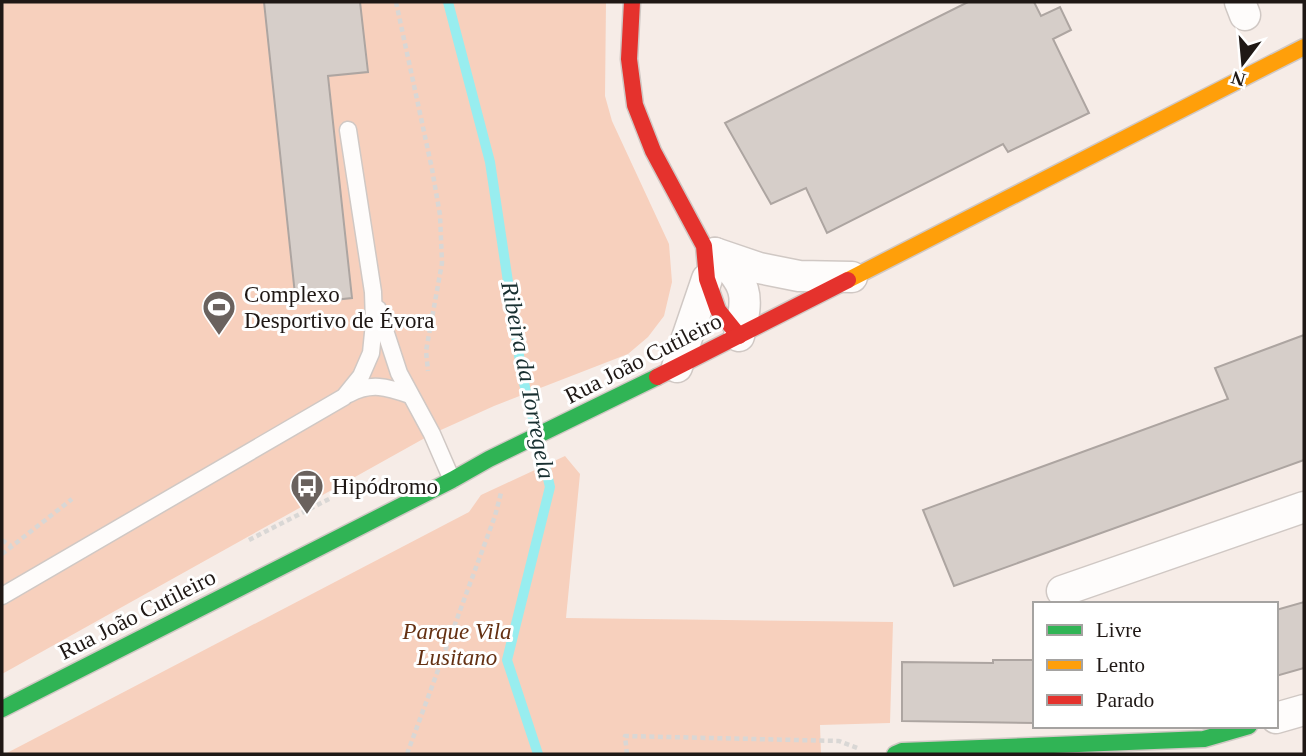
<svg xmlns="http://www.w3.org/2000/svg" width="1306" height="756" viewBox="0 0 1306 756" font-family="'Times New Roman',serif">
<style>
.green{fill:#f7d0bd}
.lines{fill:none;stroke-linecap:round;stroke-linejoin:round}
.stream{stroke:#98edef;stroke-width:10}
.building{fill:#d6cec9;stroke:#ada5a1;stroke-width:2}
.lane-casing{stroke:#d0c8c4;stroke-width:19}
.street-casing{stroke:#d0c8c4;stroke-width:33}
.fast-casing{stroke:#d0c8c4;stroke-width:19}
.slow-casing{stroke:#d0c8c4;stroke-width:19}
.jam-casing{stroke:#d0c8c4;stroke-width:19}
.path{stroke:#d9d7d5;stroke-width:4.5;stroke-dasharray:5 3.5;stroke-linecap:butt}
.lane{stroke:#fefcfb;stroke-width:16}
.street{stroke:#fefcfb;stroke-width:30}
.fast{stroke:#30b455;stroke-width:16}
.slow{stroke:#ff9f0a;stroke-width:16}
.jam{stroke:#e5322d;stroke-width:16}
.labels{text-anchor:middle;stroke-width:6;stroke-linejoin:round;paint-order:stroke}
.poi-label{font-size:23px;fill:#1f1815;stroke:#fff;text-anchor:start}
.street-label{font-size:23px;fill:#1f1815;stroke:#fff}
.park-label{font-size:23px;font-style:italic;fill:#643012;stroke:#fff}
.water-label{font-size:24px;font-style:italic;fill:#182f30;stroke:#fff}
</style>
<rect width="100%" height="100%" fill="#f6ece7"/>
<!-- green -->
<g class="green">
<path d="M 2,2 L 606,2 L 605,96 L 612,121 L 669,244 L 672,282 L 664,316 L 648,337 L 628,354 L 494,406 L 432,434 L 2,674 Z"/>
<path d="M 565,456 L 580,474 L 566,618 L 893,622 L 890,723 L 820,725 L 821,754 L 5,754 L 469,512 L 481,495 Z"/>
</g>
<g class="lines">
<!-- stream -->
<g class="stream">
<path d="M 448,2 L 490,162 L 522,375 L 535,427"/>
<path d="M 538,754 L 507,660 L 550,487 L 540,445"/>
</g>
</g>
<!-- building -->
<g class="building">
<path d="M 264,2 L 360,2 L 368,72 L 328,76 L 352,298 L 296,304 Z"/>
<path d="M 968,2 L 1034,2 L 1041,16 L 1060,7 L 1071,30 L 1053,39 L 1089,113 L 1008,152 L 1003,144 L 827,233 L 806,188 L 771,204 L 725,123 Z"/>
<path d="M 1304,335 L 1304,460 L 954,586 L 923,510 L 1228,399 L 1215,368 Z"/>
<path d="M 1304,602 L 1304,668 L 1276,676 L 1276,610 Z"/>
<path d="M 993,660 L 1035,660 L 1035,723 L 902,721 L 902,662 L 993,663 Z"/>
</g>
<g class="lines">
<defs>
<g id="lane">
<path d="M 378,309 L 399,373 L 432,434 L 452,480"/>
<path d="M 349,394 C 371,382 387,387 410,395"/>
<path d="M 2,596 L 344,397 L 361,376 L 371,353 L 374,323 L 373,292 L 348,130"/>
</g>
<g id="street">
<path d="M 1240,2 L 1245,15"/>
<path d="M 715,253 L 759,268 L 799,276 L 852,277"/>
<path d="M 715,253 C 747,284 750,293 739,336"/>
<path d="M 677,367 L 707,279"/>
<path d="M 1062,591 L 1304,507"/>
<path d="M 1276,718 L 1304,710"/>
</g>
<g id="fast">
<path d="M 2,709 L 452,480 L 489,459 L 657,377"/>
<path d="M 895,754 L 902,751 L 1204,739 L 1249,726"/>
</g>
<path id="slow" d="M 848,280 L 1304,47"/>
<g id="jam">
<path d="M 632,2 L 629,59 L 635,105 L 653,151 L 704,246 L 707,279 L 718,310 L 739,336"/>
<path d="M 657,377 L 848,280"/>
</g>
</defs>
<!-- lane casing -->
<use href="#lane" class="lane-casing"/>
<!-- street casing -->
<use href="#street" class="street-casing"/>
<!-- fast casing -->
<use href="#fast" class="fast-casing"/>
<!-- slow casing -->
<use href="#slow" class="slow-casing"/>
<!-- jam casing -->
<use href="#jam" class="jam-casing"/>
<!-- path -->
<g class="path">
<path d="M 396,2 L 432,169 L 440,215 L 442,263 L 426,351 L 428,371"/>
<path d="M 2,540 L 11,546"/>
<path d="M 249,540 L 331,498"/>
<path d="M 2,554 L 72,499"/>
<path d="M 407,754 L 495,516 L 501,493"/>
<path d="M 627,754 L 625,736 L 839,741 L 860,749"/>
</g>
<!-- lane -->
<use href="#lane" class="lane"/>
<!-- street -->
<use href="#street" class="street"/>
<!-- fast -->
<use href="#fast" class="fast"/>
<!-- slow -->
<use href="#slow" class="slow"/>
<!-- jam -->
<use href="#jam" class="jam"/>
</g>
<!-- icons -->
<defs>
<symbol id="stadium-pin" viewBox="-11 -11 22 30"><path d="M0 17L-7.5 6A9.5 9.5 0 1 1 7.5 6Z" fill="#6a625e" stroke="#fff"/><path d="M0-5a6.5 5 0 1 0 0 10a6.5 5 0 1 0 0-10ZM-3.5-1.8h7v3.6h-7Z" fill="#fff"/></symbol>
<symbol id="bus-pin" viewBox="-11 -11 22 30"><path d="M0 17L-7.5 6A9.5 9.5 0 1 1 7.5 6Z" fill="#6a625e" stroke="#fff"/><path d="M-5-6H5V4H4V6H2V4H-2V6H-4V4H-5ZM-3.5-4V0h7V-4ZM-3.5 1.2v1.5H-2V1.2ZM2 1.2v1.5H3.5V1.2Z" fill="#fff"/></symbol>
</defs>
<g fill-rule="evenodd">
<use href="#stadium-pin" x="200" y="288" width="38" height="52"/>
<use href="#bus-pin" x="288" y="467" width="38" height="52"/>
</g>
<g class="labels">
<!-- poi labels -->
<g class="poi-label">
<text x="244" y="302">Complexo<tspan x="244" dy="26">Desportivo de Évora</tspan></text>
<text x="332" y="494">Hipódromo</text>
</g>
<!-- street labels -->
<g class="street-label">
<text transform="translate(643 358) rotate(-27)" y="8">Rua João Cutileiro</text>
<text transform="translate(137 614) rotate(-27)" y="8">Rua João Cutileiro</text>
</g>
<!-- park labels -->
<g class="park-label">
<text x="457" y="639">Parque Vila<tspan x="457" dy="26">Lusitano</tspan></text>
</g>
<!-- water labels -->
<g class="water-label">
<text transform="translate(528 380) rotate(79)" y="8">Ribeira da Torregela</text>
</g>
</g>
<!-- border -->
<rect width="1306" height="756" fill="none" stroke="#1f1815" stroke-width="7"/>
<!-- legend -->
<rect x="1033" y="602" width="245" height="126" fill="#ffffff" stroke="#a5a3a1" stroke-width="2"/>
<rect x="1047" y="625" width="35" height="10" fill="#30b455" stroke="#a5a3a1" stroke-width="2"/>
<text x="1096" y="637" font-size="21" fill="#1f1815">Livre</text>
<rect x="1047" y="660" width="35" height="10" fill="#ff9f0a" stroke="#a5a3a1" stroke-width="2"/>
<text x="1096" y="672" font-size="21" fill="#1f1815">Lento</text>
<rect x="1047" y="695" width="35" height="10" fill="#e5322d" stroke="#a5a3a1" stroke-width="2"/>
<text x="1096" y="707" font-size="21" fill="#1f1815">Parado</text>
<!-- north arrow -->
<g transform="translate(1243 63) rotate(196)" stroke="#ffffff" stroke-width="5" paint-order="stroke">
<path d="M0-5L12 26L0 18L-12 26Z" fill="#1f1815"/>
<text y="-10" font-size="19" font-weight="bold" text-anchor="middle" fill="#1f1815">N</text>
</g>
</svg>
